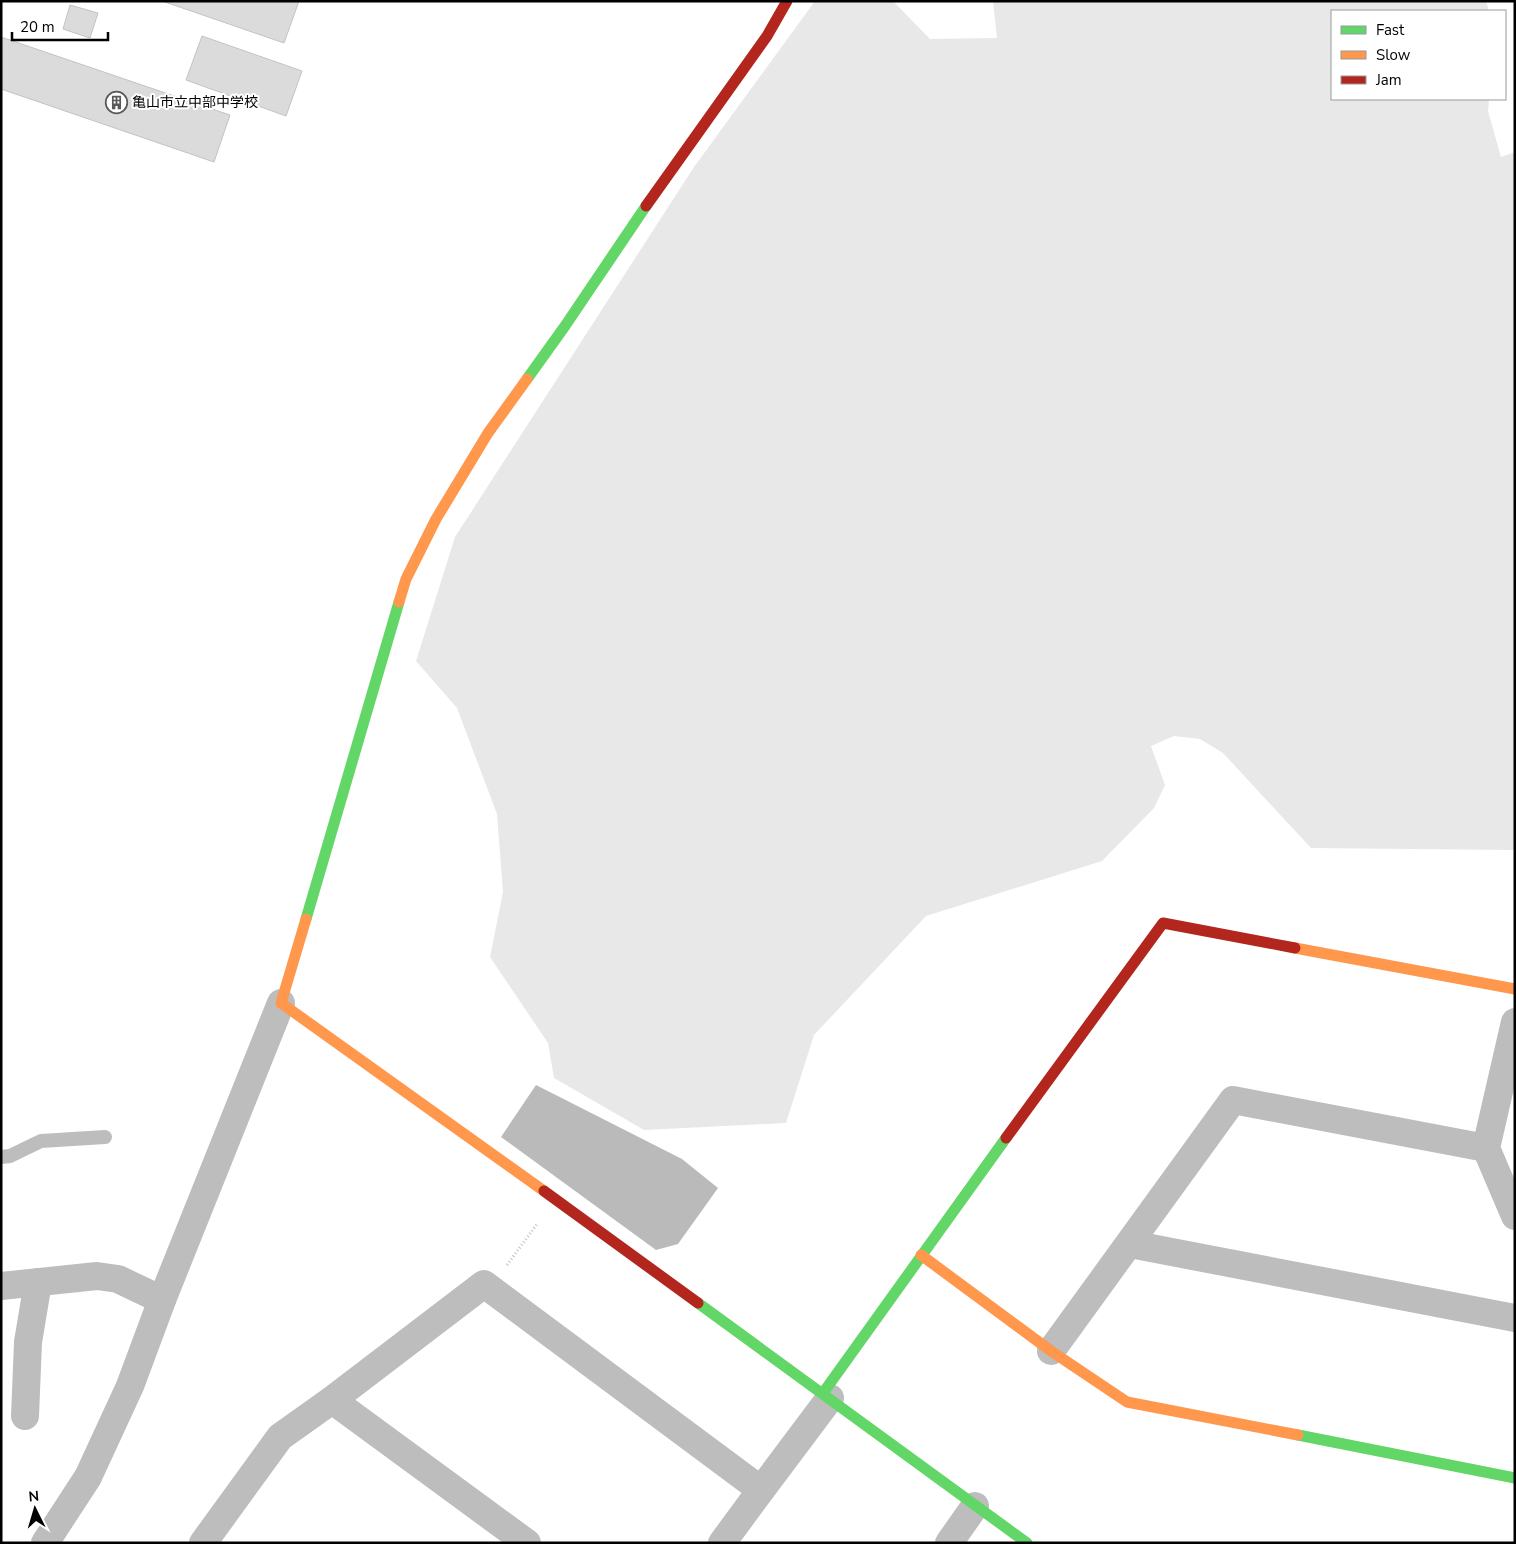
<svg xmlns="http://www.w3.org/2000/svg" width="1516" height="1544" viewBox="0 0 1516 1544" font-family="'Nunito Sans','Noto Sans JP',sans-serif">
<style>
.green{fill:#e8e8e8}
.water{fill:#bababa}
.building{fill:#dbdbdb;stroke:#c3c3c3}
.lines{fill:none;stroke-linecap:round;stroke-linejoin:round}
.path{stroke:#c2c2c2;stroke-width:3;stroke-dasharray:1 2.5;stroke-linecap:butt}
.lane{stroke:#bdbdbd;stroke-width:14}
.street{stroke:#bdbdbd;stroke-width:28}
.fast{stroke:#63d668;stroke-width:11}
.slow{stroke:#ff974d;stroke-width:11}
.jam{stroke:#b3261e;stroke-width:11}
.labels{text-anchor:middle;stroke-width:4;stroke-linejoin:round;paint-order:stroke}
.poi-label{font-size:14px;fill:#000;stroke:#fff;text-anchor:start}
</style>
<rect width="100%" height="100%" fill="#fff"/>
<!-- green -->
<path class="green" d="M 815,1 L 893,1 L 930,39 L 997,38 L 993,1 L 1486,1 L 1489,11 L 1332,11 L 1332,99 L 1489,99 L 1488,111 L 1501,157 L 1515,152 L 1515,850 L 1311,848 L 1223,753 L 1200,739 L 1174,736 L 1151,746 L 1165,785 L 1154,808 L 1102,861 L 926,916 L 814,1035 L 786,1123 L 644,1130 L 554,1078 L 548,1043 L 490,957 L 503,892 L 497,814 L 457,708 L 416,661 L 455,537 L 694,167 Z"/>
<!-- water -->
<path class="water" d="M 536,1085 L 682,1159 L 718,1188 L 678,1244 L 656,1250 L 501,1137 Z"/>
<!-- building -->
<g class="building">
<path d="M 162,1 L 299,1 L 284,43 Z"/>
<path d="M 70,5 L 98,13 L 90,38 L 63,29 Z"/>
<path d="M 202,36 L 302,71 L 286,116 L 186,80 Z"/>
<path d="M 1,37 L 230,115 L 214,162 L 1,89 Z"/>
</g>
<g class="lines">
<!-- path -->
<path class="path" d="M 507,1265 L 537,1224"/>
<!-- lane -->
<path class="lane" d="M 1,1157 L 10,1156 L 41,1141 L 105,1137"/>
<!-- street -->
<g class="street">
<path d="M 1515,1022 L 1486,1148 L 1515,1216"/>
<path d="M 1130,1244 L 1515,1318"/>
<path d="M 1,1286 L 97,1276 L 118,1279 L 162,1300"/>
<path d="M 1051,1351 L 1233,1100 L 1486,1148"/>
<path d="M 332,1400 L 484,1284 L 761,1490 L 722,1543"/>
<path d="M 25,1416 L 28,1342 L 38,1282"/>
<path d="M 761,1490 L 830,1398"/>
<path d="M 45,1543 L 88,1477 L 130,1386 L 162,1300 L 281,1003"/>
<path d="M 203,1543 L 280,1437 L 332,1400 L 527,1543"/>
<path d="M 949,1543 L 975,1506"/>
</g>
<!-- fast -->
<g class="fast">
<path d="M 527,379 L 565,326 L 646,206"/>
<path d="M 306,919 L 399,602"/>
<path d="M 698,1303 L 1027,1543"/>
<path d="M 823,1393 L 1006,1138"/>
<path d="M 1298,1435 L 1515,1478"/>
</g>
<!-- slow -->
<g class="slow">
<path d="M 399,602 L 406,579 L 436,519 L 488,433 L 527,379"/>
<path d="M 306,919 L 281,1003 L 544,1191"/>
<path d="M 1295,948 L 1515,989"/>
<path d="M 921,1255 L 1051,1351 L 1127,1402 L 1298,1435"/>
</g>
<!-- jam -->
<g class="jam">
<path d="M 646,206 L 767,36 L 787,1"/>
<path d="M 1006,1138 L 1163,923 L 1295,948"/>
<path d="M 544,1191 L 698,1303"/>
</g>
</g>
<!-- icons -->
<defs>
<symbol id="building-ring" viewBox="-11 -11 22 22"><circle r="9.5" fill="#fff" stroke="#595959" stroke-width="1.5"/><path d="M-4-6H4V6H1V3H-1V6H-4ZM-2.5-4.3h1.7v1.8h-1.7ZM.8-4.3h1.7v1.8H.8ZM-2.5-1h1.7V.8h-1.7ZM.8-1h1.7V.8H.8Z" fill="#595959"/></symbol>
</defs>
<g fill-rule="evenodd">
<use href="#building-ring" x="104" y="90" width="25" height="25"/>
</g>
<g class="labels">
<!-- poi labels -->
<g class="poi-label">
<text x="132" y="107">亀山市立中部中学校</text>
</g>
</g>
<!-- border -->
<rect width="1516" height="1544" fill="none" stroke="#000000" stroke-width="5"/>
<!-- legend -->
<rect x="1331" y="10" width="175" height="90" fill="#ffffff" stroke="#999999"/>
<rect x="1341" y="26" width="25" height="8" fill="#63d668" stroke="#999999"/>
<text x="1376" y="35" font-size="15" fill="#000000">Fast</text>
<rect x="1341" y="51" width="25" height="8" fill="#ff974d" stroke="#999999"/>
<text x="1376" y="60" font-size="15" fill="#000000">Slow</text>
<rect x="1341" y="76" width="25" height="8" fill="#b3261e" stroke="#999999"/>
<text x="1376" y="85" font-size="15" fill="#000000">Jam</text>
<!-- north arrow -->
<g transform="translate(35 1509) rotate(355)" stroke="#ffffff" stroke-width="4" paint-order="stroke">
<path d="M0-4L9 19L0 12L-9 19Z" fill="#000000"/>
<text y="-8" font-size="14" font-weight="bold" text-anchor="middle" fill="#000000">N</text>
</g>
<!-- scale -->
<path d="M12 32v8h96v-8" fill="none" stroke="#000000" stroke-width="2.5"/>
<text x="20" y="32" font-size="15" fill="#000000" stroke="#ffffff" stroke-width="4" paint-order="stroke">20 m</text>
</svg>
